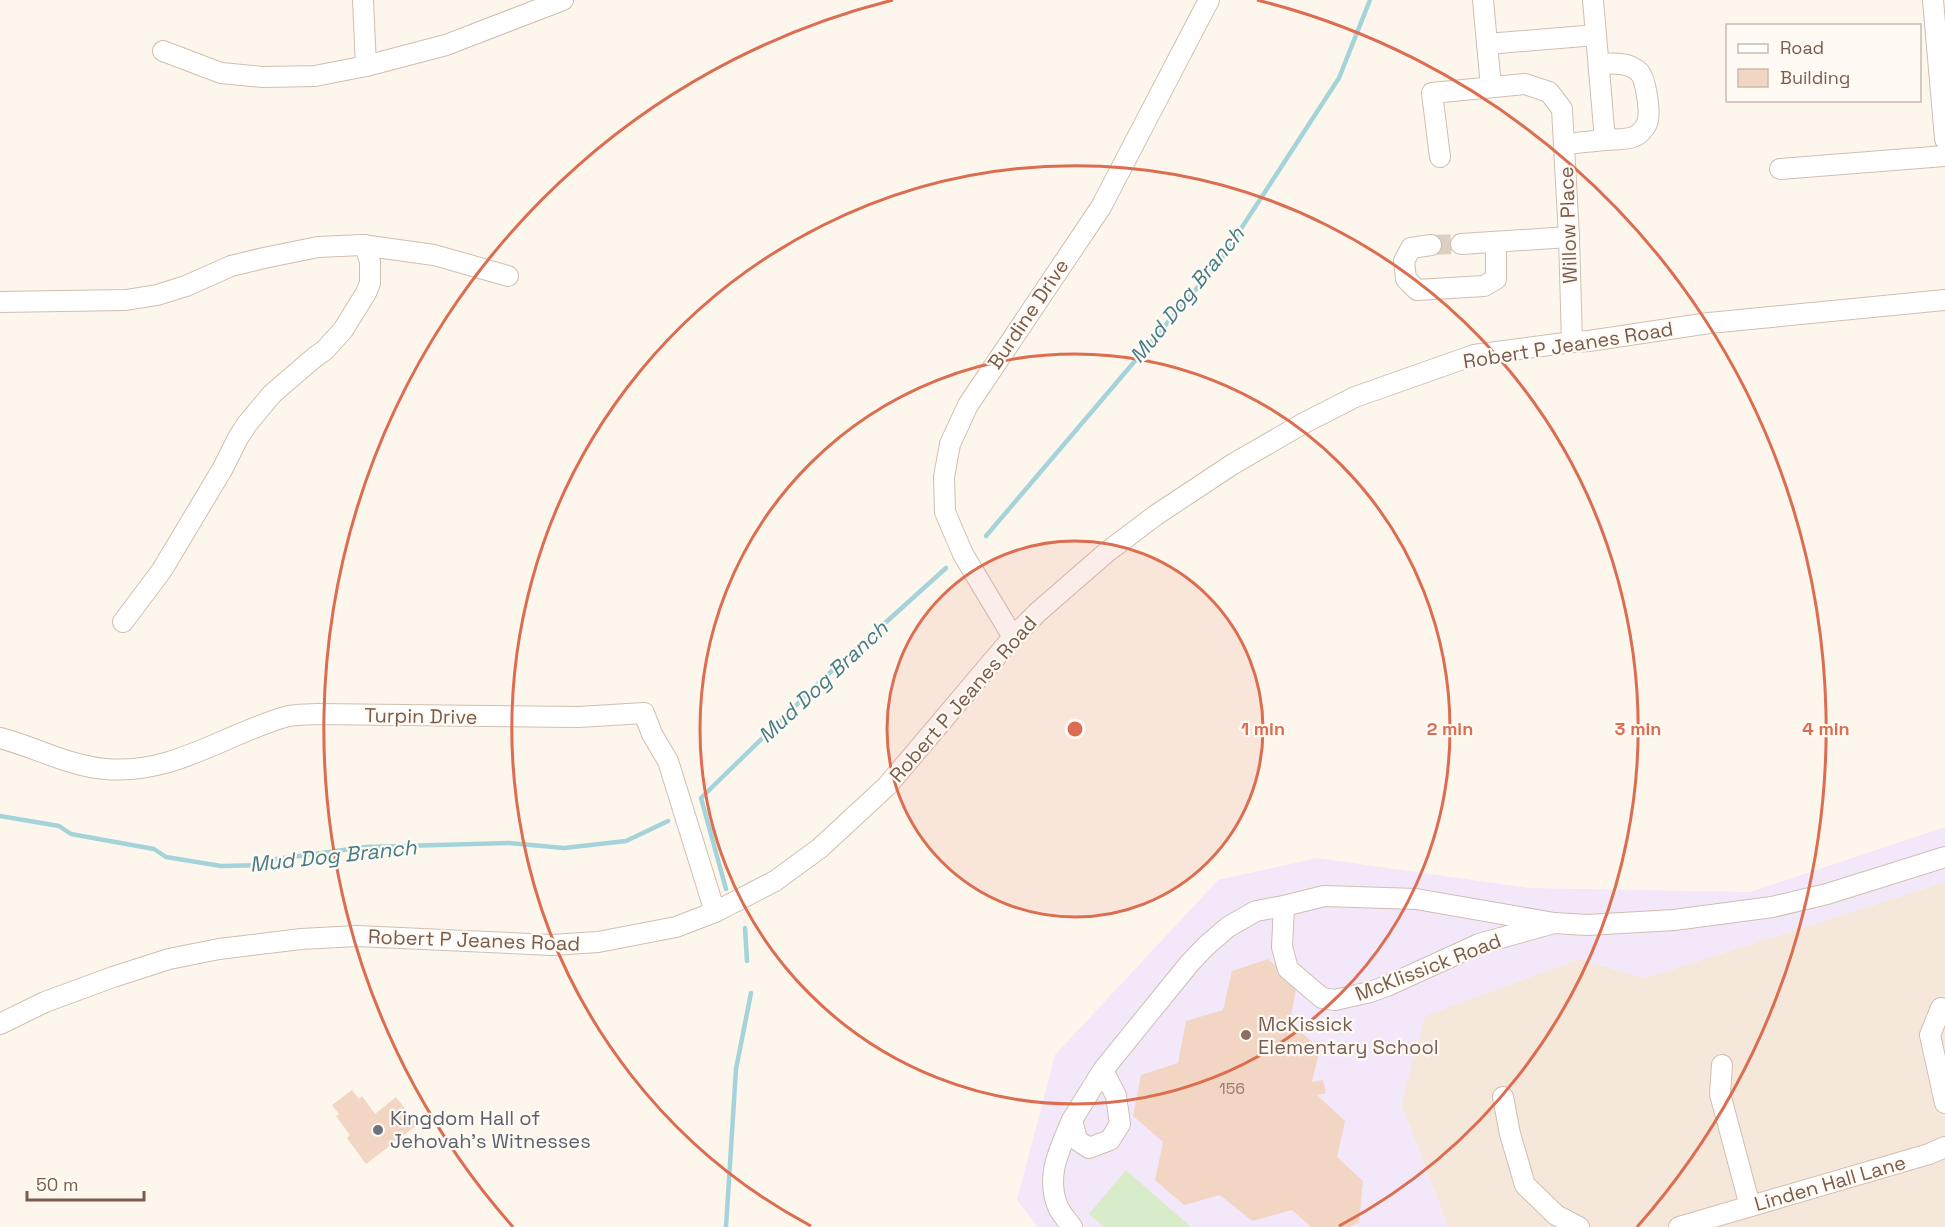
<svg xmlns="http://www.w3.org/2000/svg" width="1945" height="1227" viewBox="0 0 1945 1227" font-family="'Space Grotesk',sans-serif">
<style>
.residential{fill:#f5e8da}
.education{fill:#f3e8fa}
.green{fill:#d8ecc9}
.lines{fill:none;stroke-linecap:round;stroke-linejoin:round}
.stream{stroke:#a5d3da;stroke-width:4.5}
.building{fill:#f3d5c3}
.minor-tunnel{stroke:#dcd0c4;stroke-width:20;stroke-dasharray:20 10;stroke-linecap:butt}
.minor-casing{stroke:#d1beb0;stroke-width:22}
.minor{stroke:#fff;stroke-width:20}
.ring{fill:none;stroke:#dc6d51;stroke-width:3}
.education-dot{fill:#8d6e63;stroke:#fffaf3;stroke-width:2}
.worship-dot{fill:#6b7280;stroke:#fffaf3;stroke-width:2}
.labels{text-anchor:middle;stroke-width:4.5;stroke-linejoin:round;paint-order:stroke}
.number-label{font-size:16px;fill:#987a6a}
.street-label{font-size:20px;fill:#7a5c4d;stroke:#fffaf3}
.education-label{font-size:20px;fill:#785e54;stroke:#fffaf3;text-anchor:start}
.worship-label{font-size:20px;fill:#5b616d;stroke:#fffaf3;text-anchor:start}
.water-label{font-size:21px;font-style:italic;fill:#437c86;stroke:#fffaf3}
.centre{fill:#dc6d51;stroke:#fffaf3;stroke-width:3}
.ring-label{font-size:18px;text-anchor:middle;font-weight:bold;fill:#dc6d51;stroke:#fffaf3;stroke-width:4.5;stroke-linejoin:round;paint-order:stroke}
</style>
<rect width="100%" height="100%" fill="#fdf6ec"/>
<!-- residential -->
<path class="residential" d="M 1945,882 L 1945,1227 L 1448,1227 L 1401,1104 L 1424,1016 L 1579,959 L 1645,978 Z"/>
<!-- education -->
<path class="education" d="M 1945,827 L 1945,882 L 1645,978 L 1579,959 L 1425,1016 L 1401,1104 L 1448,1227 L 1038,1227 L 1017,1200 L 1055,1055 L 1218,880 L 1317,858 L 1530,888 L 1750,892 Z"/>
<!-- green -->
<path class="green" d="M 1126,1170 L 1191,1227 L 1104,1227 L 1089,1214 Z"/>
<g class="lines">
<!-- stream -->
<g class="stream">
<path d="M 986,536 L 1220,261 L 1339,78 L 1370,0"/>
<path d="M 0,816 L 59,826 L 71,834 L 154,849 L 166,857 L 221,866 L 263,865 L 269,860 L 366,847 L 509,843 L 564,848 L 626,841 L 668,821"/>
<path d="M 726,889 L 701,798 L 823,679 L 946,568"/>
<path d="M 745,928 L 747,961"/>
<path d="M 726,1227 L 736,1069 L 751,993"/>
</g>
</g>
<!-- building -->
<g class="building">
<path d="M 1268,959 L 1297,984 L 1290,1022 L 1320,1049 L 1312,1082 L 1323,1080 L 1326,1093 L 1317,1095 L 1345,1121 L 1337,1157 L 1363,1181 L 1359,1223 L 1348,1227 L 1311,1227 L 1292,1210 L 1252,1221 L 1220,1195 L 1184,1205 L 1155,1180 L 1163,1142 L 1133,1116 L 1141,1075 L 1178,1063 L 1186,1021 L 1223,1010 L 1232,971 Z"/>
<path d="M 352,1090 L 359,1099 L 362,1096 L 375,1114 L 396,1097 L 417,1125 L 366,1164 L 347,1138 L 350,1135 L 336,1116 L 339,1114 L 332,1105 Z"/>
</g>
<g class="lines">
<!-- minor-tunnel -->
<path class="minor-tunnel" d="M 1431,245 L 1461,244"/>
<defs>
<g id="minor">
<path d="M 363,0 L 366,66 L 446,45 L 563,0"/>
<path d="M 1483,0 L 1491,87"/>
<path d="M 1933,0 L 1945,139"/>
<path d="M 1487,44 L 1596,35"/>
<path d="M 163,51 L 221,73 L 263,77 L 315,76 L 366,66"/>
<path d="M 1599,64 C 1613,63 1630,62 1640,73 C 1646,81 1650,110 1648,120 C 1647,126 1640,135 1633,137 C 1626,140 1613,139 1605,140"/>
<path d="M 1565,144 L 1605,140 L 1593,0"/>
<path d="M 1440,157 L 1432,93 L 1525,84 L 1549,92 L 1562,109 L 1569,237 L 1572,342"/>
<path d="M 1780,169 L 1945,156"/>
<path d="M 1461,244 L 1569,237"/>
<path d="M 1431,245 L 1411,248 L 1404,261 L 1406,279 L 1417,290 L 1484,286 L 1496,279 L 1496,242"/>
<path d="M 0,302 L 126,300 L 157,295 L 186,286 L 231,266 L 264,258 L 318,247 L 362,245 L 434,255 L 508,276"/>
<path d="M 123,622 L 162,570 L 223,468 L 238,438 L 247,424 L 272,394 L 315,357 L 325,350 L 343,330 L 366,293 L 370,283 L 370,262 L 365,245"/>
<path d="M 1013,637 L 963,554 L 945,512 L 944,477 L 950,444 L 968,405 L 1101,207 L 1209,0"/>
<path d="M 0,738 C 35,747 69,766 105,769 C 173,775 223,735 285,717 C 295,714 306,715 317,714 L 579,717 L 644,713 L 652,734 L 668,761 L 715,912"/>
<path d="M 1554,923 L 1479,944 L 1387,986 L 1370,992 L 1335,1000 L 1322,998 L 1288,969 L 1282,947 L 1284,906 L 1324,896 L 1416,899 L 1554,923 L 1587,925 L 1674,920 L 1772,907 L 1827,894 L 1945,857"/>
<path d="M 1941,1008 L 1930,1035 L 1945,1103"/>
<path d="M 0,1024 L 45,1002 L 113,977 L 169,959 L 219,949 L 301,939 L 357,936 L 552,945 L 598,942 L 676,927 L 715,912 L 775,881 L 820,848 L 887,786 L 1013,637 L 1038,612 L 1107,552 L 1156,515 L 1233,464 L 1304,423 L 1355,397 L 1474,355 L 1572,342 L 1589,341 L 1709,323 L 1945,300"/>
<path d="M 1722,1065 L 1720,1094 L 1750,1206"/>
<path d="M 1103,1070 L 1116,1096 L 1120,1124 L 1110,1140 L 1089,1148 L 1077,1140 L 1072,1120 L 1103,1070 L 1189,964 L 1206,946 L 1228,927 L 1256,911 L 1284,906"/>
<path d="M 1503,1097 L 1510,1134 L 1525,1185 L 1556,1215 L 1579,1227"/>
<path d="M 1072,1120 C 1060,1149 1045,1175 1058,1207 C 1061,1214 1068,1221 1072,1227"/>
<path d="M 1679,1227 L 1929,1154 L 1945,1147"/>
</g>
</defs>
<!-- minor casing -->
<use href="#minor" class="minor-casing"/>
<!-- minor -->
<use href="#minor" class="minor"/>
</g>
<!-- distance rings -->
<circle cx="1075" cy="729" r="188" fill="#dc6d51" fill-opacity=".12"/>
<g class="ring">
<circle cx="1075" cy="729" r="188"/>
<circle cx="1075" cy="729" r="375"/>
<path d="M811 1226A563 563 0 1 1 1339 1226"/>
<path d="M513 1227A751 751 0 0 1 893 0M1257 0A751 751 0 0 1 1637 1227"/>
</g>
<!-- markers -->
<circle class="education-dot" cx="1246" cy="1035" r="6"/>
<circle class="worship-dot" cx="378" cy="1130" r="6"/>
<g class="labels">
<!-- number labels -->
<g class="number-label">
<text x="1232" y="1094">156</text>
</g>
<!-- street labels -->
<g class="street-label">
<text transform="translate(1568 225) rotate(-92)" y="7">Willow Place</text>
<text transform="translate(1028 314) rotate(-56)" y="7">Burdine Drive</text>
<text transform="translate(1568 345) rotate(-9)" y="7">Robert P Jeanes Road</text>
<text transform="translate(963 699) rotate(-49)" y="7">Robert P Jeanes Road</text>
<text transform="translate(421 716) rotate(1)" y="7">Turpin Drive</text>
<text transform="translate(474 940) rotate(2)" y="7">Robert P Jeanes Road</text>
<text transform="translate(1428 967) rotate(-21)" y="7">McKlissick Road</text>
<text transform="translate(1830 1183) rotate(-16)" y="7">Linden Hall Lane</text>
</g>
<!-- education labels -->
<g class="education-label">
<text x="1258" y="1031">McKissick<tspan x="1258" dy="23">Elementary School</tspan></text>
</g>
<!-- worship labels -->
<g class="worship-label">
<text x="390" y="1125">Kingdom Hall of<tspan x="390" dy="23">Jehovah’s Witnesses</tspan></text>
</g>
<!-- water labels -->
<g class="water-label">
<text transform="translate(1187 295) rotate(-51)" y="7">Mud Dog Branch</text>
<text transform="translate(823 682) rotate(-43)" y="7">Mud Dog Branch</text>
<text transform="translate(333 856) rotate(-6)" y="7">Mud Dog Branch</text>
</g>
</g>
<circle cx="1075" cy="729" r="9" class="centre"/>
<g class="ring-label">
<text x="1263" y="735">1 min</text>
<text x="1450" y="735">2 min</text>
<text x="1638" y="735">3 min</text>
<text x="1826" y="735">4 min</text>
</g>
<!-- legend -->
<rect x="1726" y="24" width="195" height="78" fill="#fffaf3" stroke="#cabbb1" stroke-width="1.5"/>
<rect x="1738" y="44" width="30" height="9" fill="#ffffff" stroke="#cabbb1" stroke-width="1.5"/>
<text x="1780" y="54" font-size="18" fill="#7a5c4d">Road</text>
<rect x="1738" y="69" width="30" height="18" fill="#f3d5c3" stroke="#cabbb1" stroke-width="1.5"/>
<text x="1780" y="84" font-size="18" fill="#7a5c4d">Building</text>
<!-- scale -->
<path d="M27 1191v9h117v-9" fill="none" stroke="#7a5c4d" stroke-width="3"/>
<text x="36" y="1191" font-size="18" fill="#7a5c4d" stroke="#fffaf3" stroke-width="4.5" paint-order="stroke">50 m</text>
</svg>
